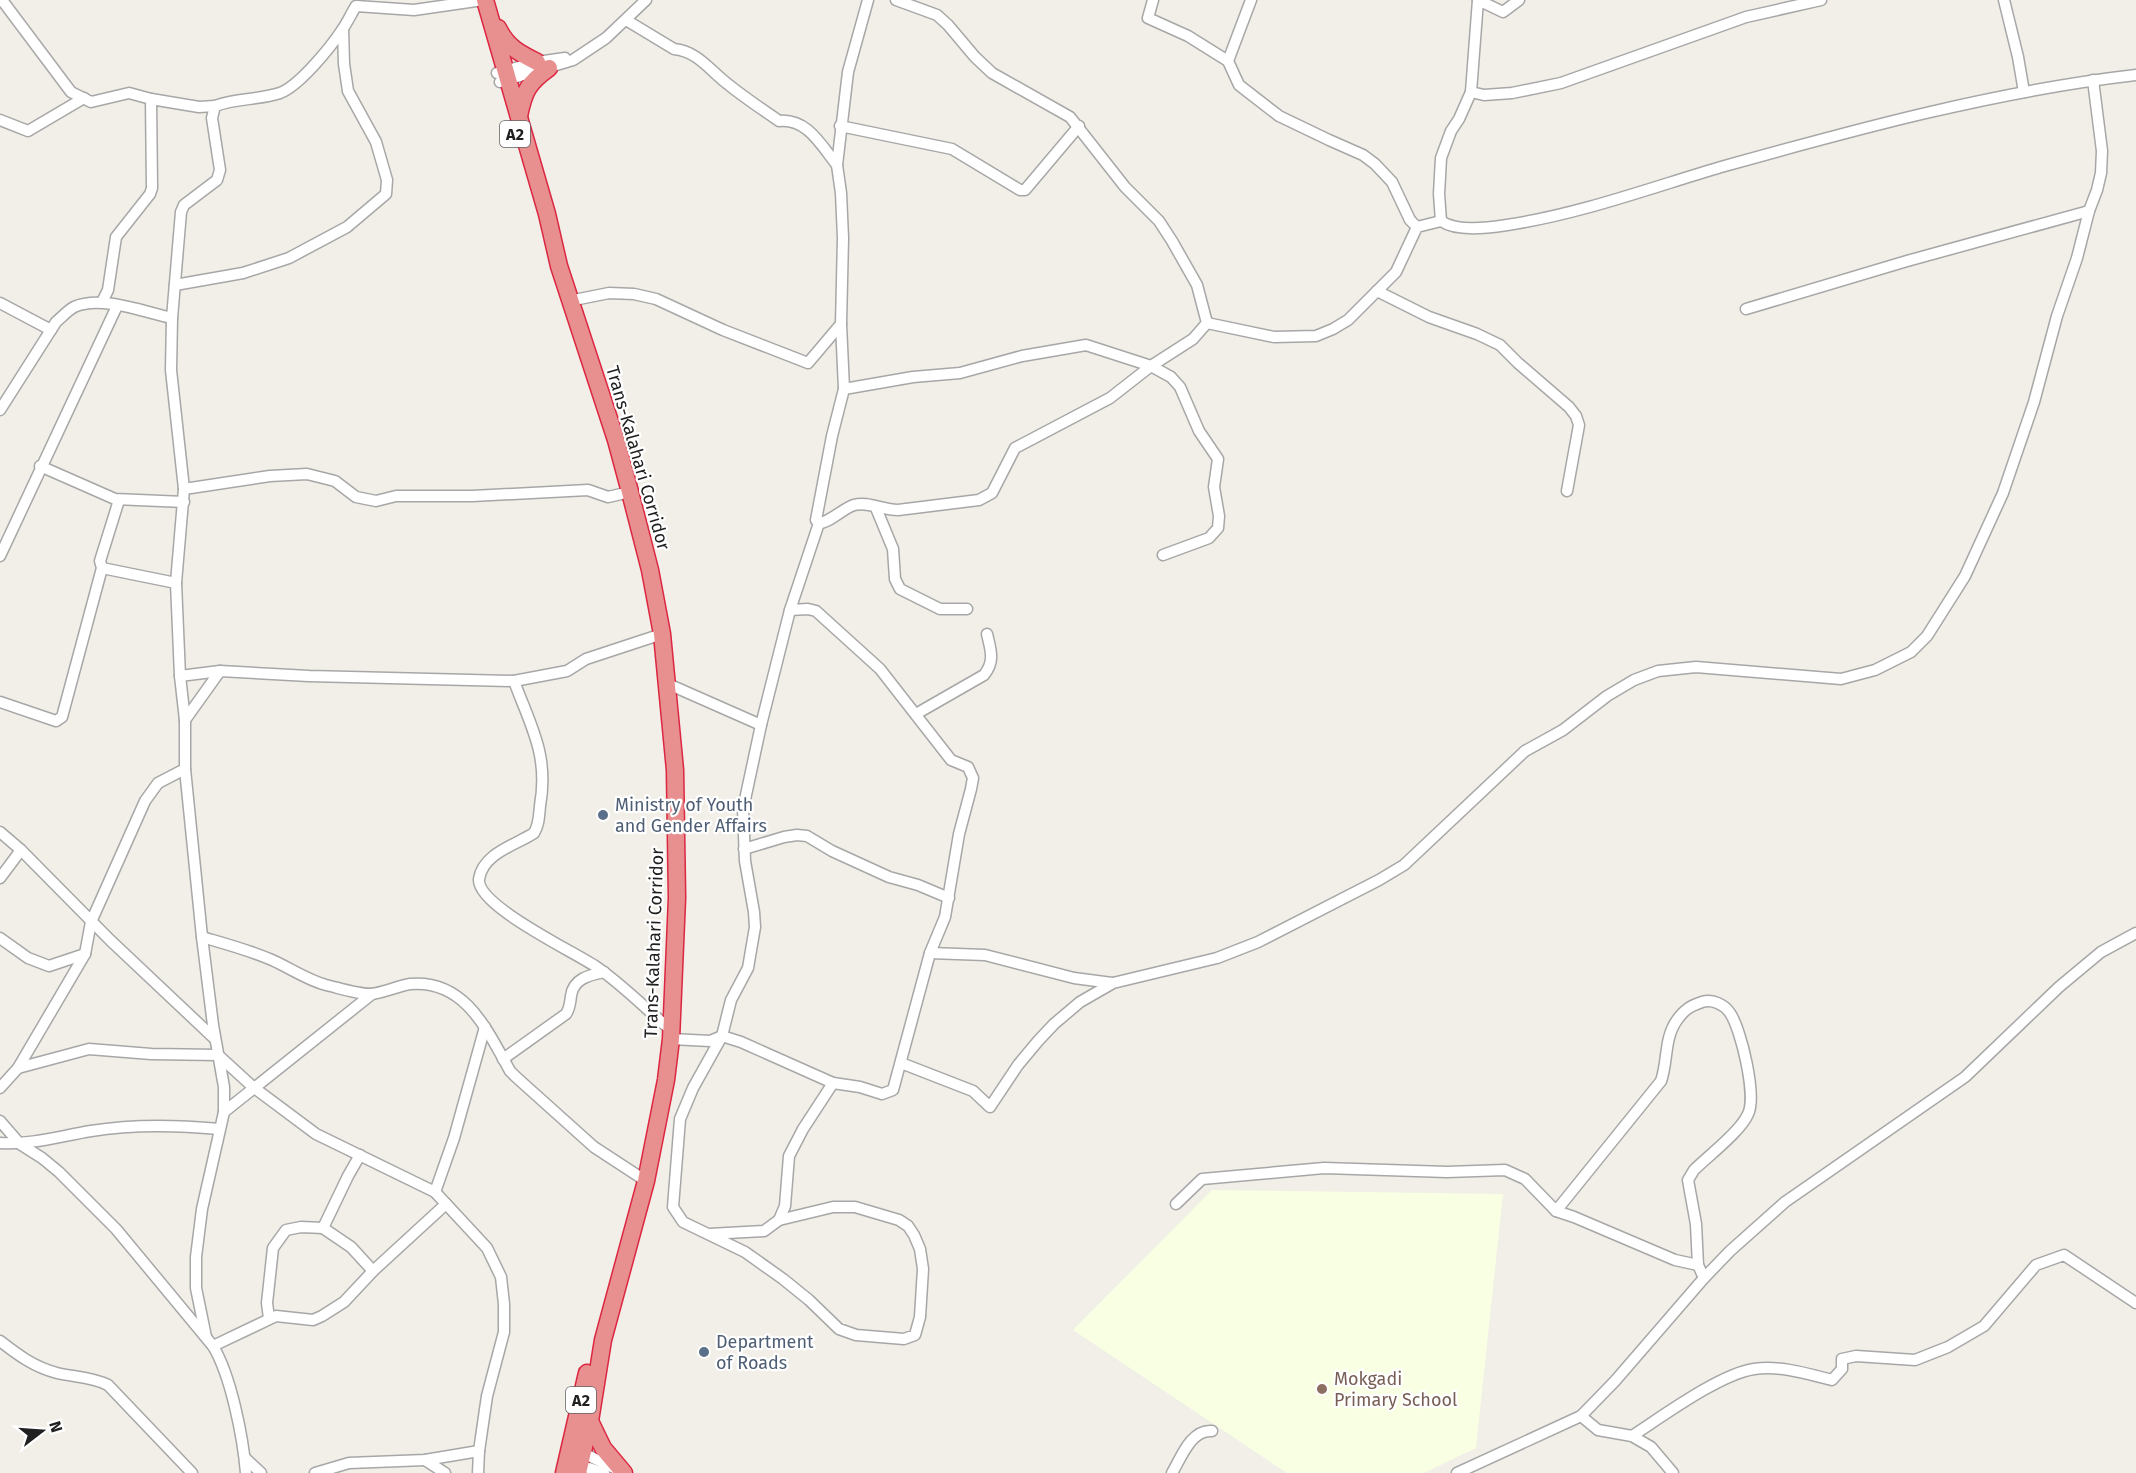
<svg xmlns="http://www.w3.org/2000/svg" width="2136" height="1473" viewBox="0 0 2136 1473" font-family="'Fira Sans',sans-serif">
<style>
.education{fill:#f9ffe2}
.lines{fill:none;stroke-linecap:round;stroke-linejoin:round}
.minor-casing{stroke:#a7a7a7;stroke-width:13}
.highway-casing{stroke:#dc2743;stroke-width:19}
.minor{stroke:#fff;stroke-width:10}
.highway{stroke:#e8908f;stroke-width:16}
.service-dot{fill:#5c6f8a;stroke:#fff;stroke-width:2}
.education-dot{fill:#8d6e63;stroke:#fff;stroke-width:2}
.labels{text-anchor:middle;stroke-width:4.5;stroke-linejoin:round;paint-order:stroke}
.shield{fill:#fff;stroke:#636363;stroke-width:1.5}
.shield-label{font-size:16px;font-weight:bold;fill:#202020}
.street-label{font-size:18px;fill:#202020;stroke:#fff}
.service-label{font-size:18px;fill:#4e5e75;stroke:#fff;text-anchor:start}
.education-label{font-size:18px;fill:#785e54;stroke:#fff;text-anchor:start}
</style>
<rect width="100%" height="100%" fill="#f1efe7"/>
<!-- education -->
<path class="education" d="M 1212,1190 L 1503,1194 L 1476,1448 L 1424,1473 L 1287,1473 L 1073,1330 Z"/>
<g class="lines">
<defs>
<g id="minor">
<path d="M 2,0 L 71,92 L 91,102 L 129,93 L 151,99"/>
<path d="M 896,0 L 937,15 L 948,25 L 975,57 L 992,73 L 1070,117 L 1125,187 L 1159,221 L 1172,241 L 1197,285 L 1207,323"/>
<path d="M 1153,0 L 1148,18 L 1188,36 L 1228,61 L 1239,85 L 1279,116 L 1329,140 L 1363,155 L 1375,164 L 1392,182 L 1410,220 L 1417,227"/>
<path d="M 1478,0 L 1503,12 L 1519,0"/>
<path d="M 2004,0 L 2018,57 L 2024,92"/>
<path d="M 626,20 L 674,49 C 698,51 711,72 729,85 C 745,98 762,109 779,121 C 807,118 821,145 837,165"/>
<path d="M 1228,61 L 1251,0"/>
<path d="M 497,73 L 537,62 L 565,58"/>
<path d="M 500,82 L 573,60 L 606,38 L 646,0"/>
<path d="M 1471,92 L 1478,0"/>
<path d="M 0,120 L 28,131 L 84,98"/>
<path d="M 840,126 L 952,149 L 1020,190 L 1025,190 L 1079,126"/>
<path d="M 1441,221 C 1457,232 1487,228 1507,225 C 1580,214 1650,188 1721,167 C 1857,129 1996,91 2136,75"/>
<path d="M 1441,221 L 1439,194 L 1441,158 L 1451,131 L 1459,119 L 1471,92 L 1484,95 L 1512,93 L 1561,83 L 1746,17 L 1821,0"/>
<path d="M 175,285 L 243,273 L 289,258 L 347,227 L 386,194 L 387,180 L 376,142 L 348,91 L 344,64 L 343,29"/>
<path d="M 1377,291 L 1429,317 L 1477,334 L 1500,345 L 1518,363 L 1569,407 L 1576,416 L 1579,425 L 1567,491"/>
<path d="M 569,301 L 609,293 L 634,294 L 656,299 L 723,330 L 808,363 L 841,324"/>
<path d="M 102,302 L 108,290 L 116,237 L 150,194 L 152,188 L 151,99 L 199,107 L 215,106"/>
<path d="M 0,303 L 51,330"/>
<path d="M 1746,309 L 1907,261 L 2089,211"/>
<path d="M 844,389 L 913,377 L 960,373 L 1022,356 L 1086,345 L 1151,366 L 1193,339 L 1207,323 L 1274,337 L 1316,336 L 1333,329 L 1348,320 L 1396,272 L 1417,227 L 1441,221"/>
<path d="M 0,410 L 56,322 C 62,317 67,311 74,307 C 101,295 144,312 172,318"/>
<path d="M 40,466 L 115,499 L 184,502"/>
<path d="M 184,489 L 270,476 L 307,474 L 335,481 L 356,497 L 376,501 L 396,496 L 472,496 L 588,490 L 608,497 L 630,492"/>
<path d="M 876,508 L 893,549 L 895,579 L 900,589 L 940,609 L 967,609"/>
<path d="M 819,523 C 829,523 842,509 854,505 C 867,501 883,510 898,510 L 979,500 L 992,493 L 1015,448 L 1110,398 L 1151,366 L 1171,377 L 1180,387 L 1199,431 L 1218,459 L 1214,487 L 1219,516 L 1218,528 L 1209,538 L 1163,555"/>
<path d="M 0,556 L 117,306"/>
<path d="M 102,568 L 176,583"/>
<path d="M 180,676 L 220,671 L 309,676 L 514,681 L 567,671 L 586,659 L 662,634"/>
<path d="M 514,681 C 531,727 549,755 540,806 C 539,816 539,825 534,833 C 516,845 483,853 479,879 C 476,906 577,953 598,968 C 624,986 647,1010 672,1031"/>
<path d="M 668,684 L 761,725"/>
<path d="M 0,702 L 56,721 L 62,717 L 102,568 L 100,561 L 119,500"/>
<path d="M 916,714 L 984,675 C 995,661 991,651 987,634"/>
<path d="M 185,720 L 220,671"/>
<path d="M 0,832 L 21,850 L 110,940 L 215,1039"/>
<path d="M 744,849 L 784,837 L 797,835 L 807,836 L 832,851 L 889,877 L 918,885 L 949,898"/>
<path d="M 0,878 L 21,850"/>
<path d="M 202,937 C 226,944 249,950 272,960 C 290,968 307,980 326,985 C 339,988 357,994 370,994 C 379,994 398,986 410,984 C 465,979 487,1030 510,1071 L 516,1077 L 594,1147 L 646,1181"/>
<path d="M 0,938 L 28,958 L 49,966 L 85,954"/>
<path d="M 930,953 L 985,955 L 1074,978 L 1112,983"/>
<path d="M 671,1039 L 710,1041 L 722,1036 L 741,1042 L 833,1083 L 860,1087 L 882,1094 L 893,1090 L 930,953 L 945,917 L 959,834 L 971,789 L 973,778 L 968,767 L 951,760 L 880,669 L 816,611 L 808,609 L 790,610"/>
<path d="M 503,1059 L 566,1014 C 570,1008 570,1003 571,996 C 573,979 589,975 604,972"/>
<path d="M 901,1063 L 973,1091 L 990,1107 L 1018,1065 L 1038,1041 L 1054,1024 L 1080,1002 L 1113,983 L 1217,958 L 1258,942 L 1379,880 L 1404,865 L 1525,751 L 1563,730 L 1607,696 L 1634,680 L 1658,671 L 1696,667 L 1841,679 L 1875,670 L 1911,652 L 1927,636 L 1965,576 L 2003,493 L 2034,402 L 2057,316 L 2077,258 L 2089,211 L 2097,190 L 2101,173 L 2102,151 L 2093,80"/>
<path d="M 18,1068 L 89,1049 L 151,1054 L 218,1055 L 253,1087 L 316,1134 L 435,1192 L 487,1248 L 501,1277 L 504,1304 L 504,1332 L 487,1396 L 479,1451 L 478,1473"/>
<path d="M 0,1088 L 18,1068 L 85,954 L 91,922 L 145,801 L 158,783 L 185,769"/>
<path d="M 224,1112 L 372,994"/>
<path d="M 0,1121 L 20,1144 L 42,1158 L 59,1172 L 116,1229 L 213,1346 C 231,1376 243,1437 246,1473"/>
<path d="M 0,1143 C 31,1145 60,1136 91,1131 C 133,1124 177,1125 219,1129"/>
<path d="M 435,1192 L 454,1138 L 485,1027"/>
<path d="M 1176,1204 L 1202,1179 L 1324,1168 L 1447,1172 L 1505,1170 L 1525,1179 L 1556,1211 L 1574,1217 L 1675,1260 L 1698,1265"/>
<path d="M 1556,1211 L 1661,1081 C 1668,1061 1664,1038 1677,1020 C 1684,1010 1690,1006 1702,1002 C 1712,999 1724,1004 1730,1013 C 1741,1029 1757,1096 1748,1114 C 1741,1131 1707,1157 1694,1170 L 1688,1180 L 1696,1224 L 1698,1265 L 1704,1278"/>
<path d="M 779,1220 L 785,1206 L 789,1156 L 803,1129 L 833,1083"/>
<path d="M 323,1228 L 351,1247 L 373,1271"/>
<path d="M 709,1234 L 764,1231 L 779,1220 L 833,1207 L 855,1207 L 899,1220 L 908,1226 L 914,1235 L 920,1249 L 923,1269 L 920,1317 L 915,1335 L 904,1339 L 856,1335 L 839,1329 L 809,1300 L 783,1279 L 745,1252 L 683,1222 L 673,1207 L 680,1119 L 693,1088 L 722,1036 L 731,1000 L 748,968 L 755,927 L 754,912 L 745,861 L 743,809 L 761,725 L 790,610 L 819,523 L 816,520 L 832,436 L 844,389 L 841,324 L 843,238 L 841,193 L 837,165 L 848,72 L 868,0"/>
<path d="M 269,1318 L 267,1303 L 273,1248 L 286,1230 L 301,1227 L 323,1228 L 348,1176 L 360,1155"/>
<path d="M 206,1337 L 196,1288 L 196,1257 L 202,1209 L 224,1112 L 224,1087 L 213,1025 L 202,937 L 185,769 L 185,720 L 180,676 L 176,583 L 184,489 L 171,370 L 172,318 L 181,212 L 184,205 L 217,180 L 220,170 L 212,118 L 215,106 C 236,98 259,100 280,93 C 299,86 330,48 342,30 C 347,23 351,14 356,6 L 414,10 L 483,0"/>
<path d="M 0,1341 C 18,1355 34,1367 57,1373 C 74,1377 93,1377 108,1385 L 192,1473"/>
<path d="M 213,1346 L 276,1316 L 313,1320 L 322,1316 L 344,1302 L 373,1271 L 446,1204"/>
<path d="M 1581,1416 L 1598,1430 L 1632,1436 L 1651,1447 L 1673,1473"/>
<path d="M 1632,1436 C 1663,1416 1720,1374 1754,1369 C 1780,1365 1808,1374 1832,1380 L 1842,1369 L 1842,1359 L 1856,1356 L 1915,1360 L 1948,1347 L 1984,1326 L 2036,1265 L 2064,1255 L 2136,1303"/>
<path d="M 579,1451 L 616,1469"/>
<path d="M 245,1458 L 261,1473"/>
<path d="M 425,1460 L 445,1473"/>
<path d="M 576,1464 L 604,1473"/>
<path d="M 315,1473 L 349,1463 L 425,1460 L 479,1451"/>
<path d="M 1172,1473 C 1181,1458 1191,1429 1212,1431"/>
<path d="M 1457,1473 L 1581,1416 L 1615,1381 L 1704,1278 L 1730,1251 L 1785,1202 L 1965,1077 L 2059,987 L 2101,952 L 2136,933"/>
</g>
<g id="highway">
<path d="M 485,0 L 547,214 L 559,266 L 616,440 L 630,492 L 650,570 L 662,634 L 675,770 L 677,898 L 671,1039 L 666,1080 L 646,1181 L 603,1340 L 590,1421 L 578,1473"/>
<path d="M 498,28 C 507,47 519,53 537,62"/>
<path d="M 519,116 C 524,91 528,83 549,68"/>
<path d="M 590,1421 L 603,1448 L 624,1473"/>
<path d="M 564,1473 L 587,1373"/>
</g>
</defs>
<!-- minor casing -->
<use href="#minor" class="minor-casing"/>
<!-- highway casing -->
<use href="#highway" class="highway-casing"/>
<!-- minor -->
<use href="#minor" class="minor"/>
<!-- highway -->
<use href="#highway" class="highway"/>
</g>
<!-- markers -->
<g class="service-dot">
<circle cx="603" cy="815" r="6"/>
<circle cx="704" cy="1352" r="6"/>
</g>
<circle class="education-dot" cx="1322" cy="1389" r="6"/>
<g class="labels">
<!-- shield labels -->
<g class="shield">
<rect x="500" y="121" width="30" height="26" rx="4.5"/>
<rect x="566" y="1387" width="30" height="26" rx="4.5"/>
</g>
<g class="shield-label">
<text x="515" y="140">A2</text>
<text x="581" y="1406">A2</text>
</g>
<!-- street labels -->
<g class="street-label">
<text transform="translate(638 458) rotate(74)" y="6">Trans-Kalahari Corridor</text>
<text transform="translate(654 943) rotate(-88)" y="6">Trans-Kalahari Corridor</text>
</g>
<!-- service labels -->
<g class="service-label">
<text x="615" y="811">Ministry of Youth<tspan x="615" dy="21">and Gender Affairs</tspan></text>
<text x="716" y="1348">Department<tspan x="716" dy="21">of Roads</tspan></text>
</g>
<!-- education labels -->
<g class="education-label">
<text x="1334" y="1385">Mokgadi<tspan x="1334" dy="21">Primary School</tspan></text>
</g>
</g>
<!-- north arrow -->
<g transform="translate(42 1431) rotate(73)" stroke="#ffffff" stroke-width="4.5" paint-order="stroke">
<path d="M0-4.5L10 22L0 15L-10 22Z" fill="#202020"/>
<text y="-9" font-size="16" font-weight="bold" text-anchor="middle" fill="#202020">N</text>
</g>
</svg>
